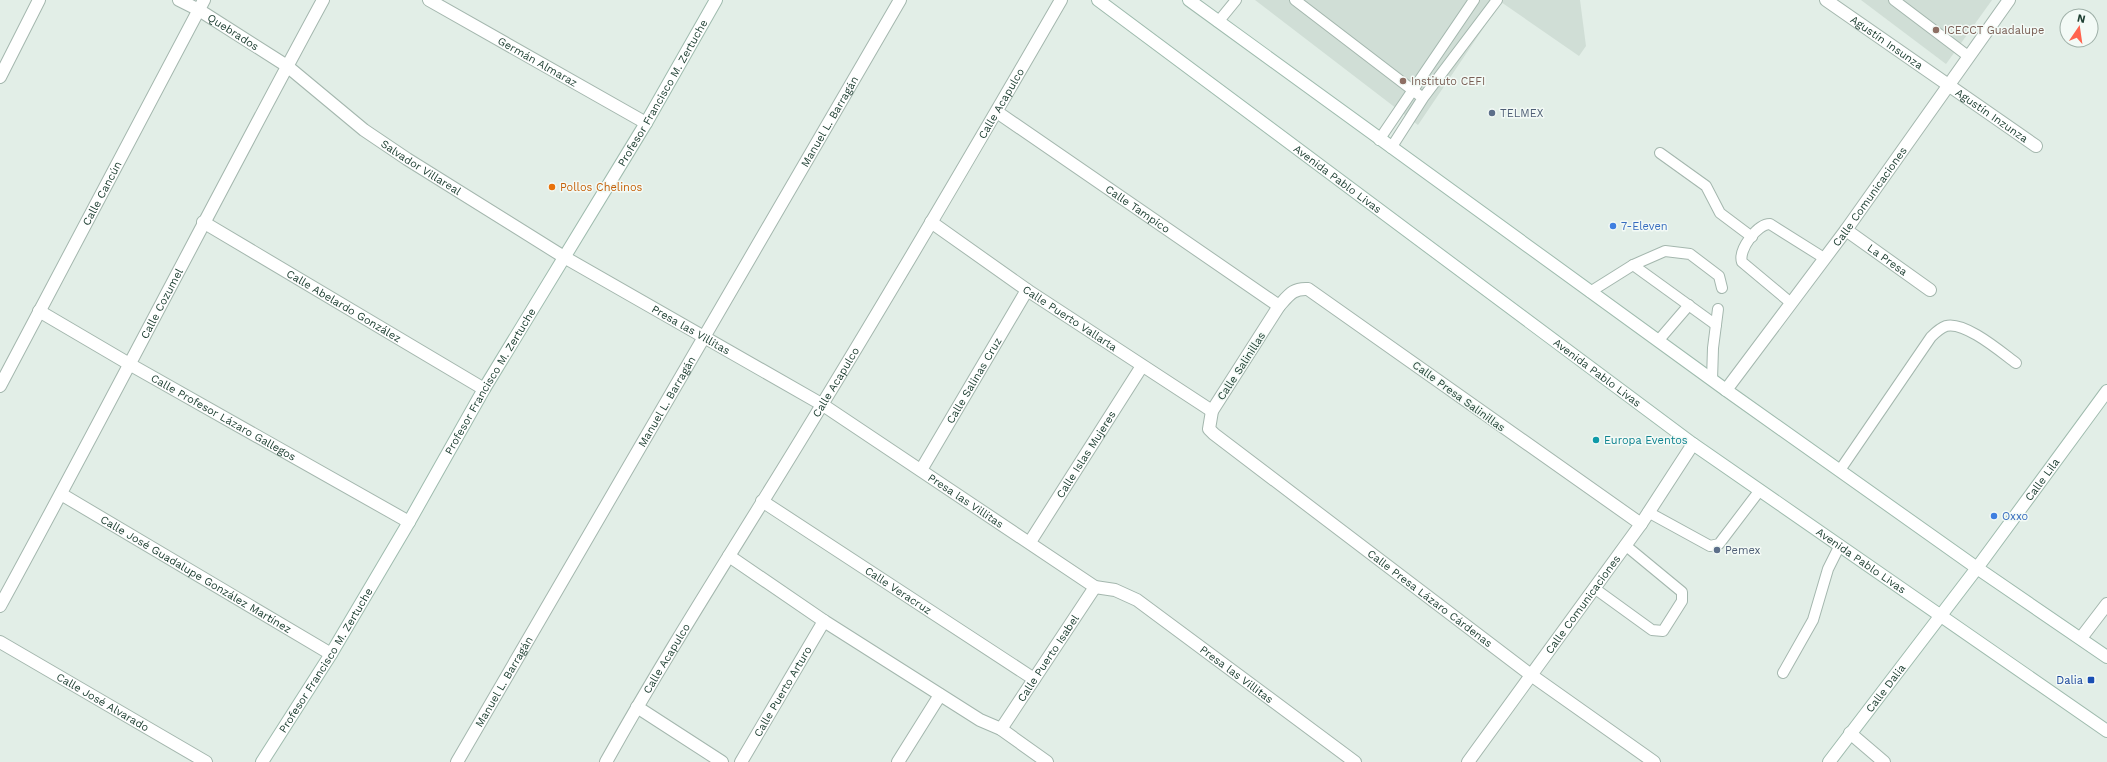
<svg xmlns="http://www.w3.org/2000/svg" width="2107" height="762" viewBox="0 0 2107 762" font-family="'Work Sans',sans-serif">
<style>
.built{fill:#d0ded6}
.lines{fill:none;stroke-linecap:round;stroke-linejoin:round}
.lane-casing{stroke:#a4b7ae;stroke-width:12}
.street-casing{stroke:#a4b7ae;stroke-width:14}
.secondary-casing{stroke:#9fbbae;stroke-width:14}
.lane{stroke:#fff;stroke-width:10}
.street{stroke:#fff;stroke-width:12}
.secondary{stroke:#fff;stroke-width:12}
.education-dot{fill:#8d6e63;stroke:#f3faf6;stroke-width:1.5}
.service-dot{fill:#5c6f8a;stroke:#f3faf6;stroke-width:1.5}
.food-dot{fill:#e8710a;stroke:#f3faf6;stroke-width:1.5}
.shop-dot{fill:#3f7fe0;stroke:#f3faf6;stroke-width:1.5}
.culture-dot{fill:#0f9aa8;stroke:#f3faf6;stroke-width:1.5}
.transit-dot{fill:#1a4fb4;stroke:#f3faf6;stroke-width:1.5}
.labels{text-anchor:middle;stroke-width:3;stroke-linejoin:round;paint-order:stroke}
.education-label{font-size:11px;fill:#785e54;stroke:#f3faf6;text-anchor:start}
.street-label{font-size:11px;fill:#204134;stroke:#f3faf6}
.service-label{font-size:11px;fill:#4e5e75;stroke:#f3faf6;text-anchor:start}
.food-label{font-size:11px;fill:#c56008;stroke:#f3faf6;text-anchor:start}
.shop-label{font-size:11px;fill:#366cbe;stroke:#f3faf6;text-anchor:start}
.culture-label{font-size:11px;fill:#0d838f;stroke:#f3faf6;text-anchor:start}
.transit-label{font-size:11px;fill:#164399;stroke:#f3faf6;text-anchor:end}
</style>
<rect width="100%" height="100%" fill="#e2eee7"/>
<!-- built -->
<g class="built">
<path d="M 1255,0 L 1580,0 L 1586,46 L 1579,56 L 1501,2 L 1418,125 Z"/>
<path d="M 1861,0 L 1992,0 L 1946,64 Z"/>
</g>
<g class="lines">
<defs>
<g id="lane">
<path d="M 1295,0 L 1419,95"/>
<path d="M 1894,0 L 1968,56"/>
<path d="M 1218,22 L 1236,0"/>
<path d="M 1379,140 L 1474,0"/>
<path d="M 1391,148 L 1423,98 L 1497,0"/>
<path d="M 1660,153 L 1706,186 L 1720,213 L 1752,237"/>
<path d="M 1633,265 L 1716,325"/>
<path d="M 1590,292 L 1633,265 L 1665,251 L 1690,254 L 1719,276 L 1722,288"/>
<path d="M 1791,303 L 1742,262 C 1738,250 1757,224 1770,224 L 1824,258"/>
<path d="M 1658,341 L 1689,305"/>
<path d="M 1712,380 L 1713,348 L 1718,309"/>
<path d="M 1840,470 L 1931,337 C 1936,332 1940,328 1946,326 C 1965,321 2001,352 2016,363"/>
<path d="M 1648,512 L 1710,546 L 1719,544 L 1760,490"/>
<path d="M 1594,588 L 1652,630 L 1663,631 L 1682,601 L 1682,592 L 1625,545"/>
<path d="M 1783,673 L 1813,620 L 1828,569 L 1840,545"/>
</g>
<g id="street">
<path id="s1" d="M 179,0 L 199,10 L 287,66 L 364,130 L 407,159 L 564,257 L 823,405 L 1095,587 L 1115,590 L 1137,600 L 1355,762"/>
<path id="s2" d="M 429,0 L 646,123"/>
<path id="s3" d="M 1826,0 L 2036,146"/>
<path d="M 0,77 L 39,0"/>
<path id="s4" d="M 997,112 L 1279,306"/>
<path id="s5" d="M 203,222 L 484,389"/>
<path id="s6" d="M 931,222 L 1027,290 L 1212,411"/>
<path id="s7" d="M 1846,230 L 1930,290"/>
<path id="s8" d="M 39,311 L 131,365 L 409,522"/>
<path id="s9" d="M 0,386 L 204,0"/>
<path id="s10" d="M 1726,390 L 1846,230 L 2009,0"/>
<path id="s11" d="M 921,470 L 1027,290"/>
<path id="s12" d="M 61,494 L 331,654"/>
<path id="s13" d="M 762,501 L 1034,679"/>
<path id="s14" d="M 1641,524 L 1308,289 C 1293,288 1289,295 1279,306 L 1212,411 L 1209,429 L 1214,434 L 1531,675 L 1654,762"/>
<path id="s15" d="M 1030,542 L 1142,366"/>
<path d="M 729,556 L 824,621 L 980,720 L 1001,729 L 1047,762"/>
<path id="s16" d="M 0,606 C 110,405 214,201 323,0"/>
<path d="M 2081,638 L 2107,604"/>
<path id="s17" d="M 0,642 L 206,762"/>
<path d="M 637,707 L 722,762"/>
<path id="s18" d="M 1001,729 L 1095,587"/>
<path d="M 1850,733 L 1884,762"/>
<path id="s19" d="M 457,762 L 900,0"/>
<path id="s20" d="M 606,762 C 674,640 751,523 823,403 C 904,270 983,135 1061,0"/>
<path id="s21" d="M 741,762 L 824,621"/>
<path d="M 898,762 L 940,695"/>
<path id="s22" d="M 1468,762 L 1641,524 L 1693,444"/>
</g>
<g id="secondary">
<path id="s23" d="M 1098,0 L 1693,444 L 2107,731"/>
<path d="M 1189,0 L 1726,390 L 1977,568 L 2107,657"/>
<path id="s24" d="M 262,762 L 331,654 L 409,522 L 484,389 L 646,123 L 716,0"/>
<path id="s25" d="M 1829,762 L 1977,568 L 2107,391"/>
</g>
</defs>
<!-- lane casing -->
<use href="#lane" class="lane-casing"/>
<!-- street casing -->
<use href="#street" class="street-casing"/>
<!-- secondary casing -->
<use href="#secondary" class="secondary-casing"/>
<!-- lane -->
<use href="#lane" class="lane"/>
<!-- street -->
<use href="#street" class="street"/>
<!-- secondary -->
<use href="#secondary" class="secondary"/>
</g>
<!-- markers -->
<g class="education-dot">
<circle cx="1936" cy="30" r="4"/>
<circle cx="1403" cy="81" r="4"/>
</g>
<g class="service-dot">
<circle cx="1492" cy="113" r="4"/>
<circle cx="1717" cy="550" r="4"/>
</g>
<circle class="food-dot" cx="552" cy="187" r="4"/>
<g class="shop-dot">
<circle cx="1613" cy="226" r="4"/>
<circle cx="1994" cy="516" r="4"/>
</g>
<circle class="culture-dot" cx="1596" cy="440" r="4"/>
<rect class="transit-dot" x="2087" y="676" width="8" height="8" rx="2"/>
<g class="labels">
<!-- education labels -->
<g class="education-label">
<text x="1944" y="34">ICECCT Guadalupe</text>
<text x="1411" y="85">Instituto CEFI</text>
</g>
<!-- street labels -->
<g class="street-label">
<text dy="4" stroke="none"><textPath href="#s1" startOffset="63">Quebrados</textPath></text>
<text dy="4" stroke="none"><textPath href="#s3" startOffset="74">Agustín Insunza</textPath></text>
<text dy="4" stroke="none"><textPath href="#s2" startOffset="125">Germán Almaraz</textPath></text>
<text dy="4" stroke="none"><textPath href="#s24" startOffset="780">Profesor Francisco M. Zertuche</textPath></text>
<text dy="4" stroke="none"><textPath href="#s20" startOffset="768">Calle Acapulco</textPath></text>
<text dy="4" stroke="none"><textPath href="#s3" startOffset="202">Agustín Inzunza</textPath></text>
<text dy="4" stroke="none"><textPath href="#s19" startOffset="741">Manuel L. Barragán</textPath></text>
<text dy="4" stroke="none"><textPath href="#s1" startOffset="295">Salvador Villareal</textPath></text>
<text dy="4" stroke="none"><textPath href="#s23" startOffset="299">Avenida Pablo Livas</textPath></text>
<text dy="4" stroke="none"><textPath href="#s9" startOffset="218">Calle Cancún</textPath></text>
<text dy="4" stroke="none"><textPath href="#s10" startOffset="241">Calle Comunicaciones</textPath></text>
<text dy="4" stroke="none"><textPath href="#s4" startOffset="171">Calle Tampico</textPath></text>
<text dy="4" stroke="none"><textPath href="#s7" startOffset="51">La Presa</textPath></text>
<text dy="4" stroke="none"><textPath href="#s16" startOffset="343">Calle Cozumel</textPath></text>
<text dy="4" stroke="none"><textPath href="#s5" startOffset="164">Calle Abelardo González</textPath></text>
<text dy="4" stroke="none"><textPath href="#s6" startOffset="169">Calle Puerto Vallarta</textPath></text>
<text dy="4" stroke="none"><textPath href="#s1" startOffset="610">Presa las Villitas</textPath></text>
<text transform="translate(1241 366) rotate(-57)" y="4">Calle Salinillas</text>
<text dy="4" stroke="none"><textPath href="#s23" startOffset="623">Avenida Pablo Livas</textPath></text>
<text dy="4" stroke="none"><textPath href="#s11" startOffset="104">Calle Salinas Cruz</textPath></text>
<text dy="4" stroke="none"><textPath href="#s24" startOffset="444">Profesor Francisco M. Zertuche</textPath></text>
<text dy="4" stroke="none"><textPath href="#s20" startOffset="444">Calle Acapulco</textPath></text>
<text transform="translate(1459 396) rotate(36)" y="4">Calle Presa Salinillas</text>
<text dy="4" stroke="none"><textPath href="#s19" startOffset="417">Manuel L. Barragán</textPath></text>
<text dy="4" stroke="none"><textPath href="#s8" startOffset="213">Calle Profesor Lázaro Gallegos</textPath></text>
<text dy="4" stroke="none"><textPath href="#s15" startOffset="104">Calle Islas Mujeres</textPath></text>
<text dy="4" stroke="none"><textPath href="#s25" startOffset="354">Calle Lila</textPath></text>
<text dy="4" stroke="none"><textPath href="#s1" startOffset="934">Presa las Villitas</textPath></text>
<text dy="4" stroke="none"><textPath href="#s23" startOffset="947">Avenida Pablo Livas</textPath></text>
<text dy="4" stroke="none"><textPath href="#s12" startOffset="157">Calle José Guadalupe González Martínez</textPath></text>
<text dy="4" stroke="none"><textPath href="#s13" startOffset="163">Calle Veracruz</textPath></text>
<text dy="4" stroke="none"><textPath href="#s14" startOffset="864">Calle Presa Lázaro Cárdenas</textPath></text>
<text dy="4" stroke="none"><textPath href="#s22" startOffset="195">Calle Comunicaciones</textPath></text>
<text dy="4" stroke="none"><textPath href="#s20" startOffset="120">Calle Acapulco</textPath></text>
<text dy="4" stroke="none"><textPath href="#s18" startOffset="85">Calle Puerto Isabel</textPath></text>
<text dy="4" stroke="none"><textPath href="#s24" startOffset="120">Profesor Francisco M. Zertuche</textPath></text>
<text dy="4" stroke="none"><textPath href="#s1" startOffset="1258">Presa las Villitas</textPath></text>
<text dy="4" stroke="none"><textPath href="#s19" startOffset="93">Manuel L. Barragán</textPath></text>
<text dy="4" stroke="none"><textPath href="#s25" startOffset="93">Calle Dalia</textPath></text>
<text dy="4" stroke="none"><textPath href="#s21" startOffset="82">Calle Puerto Arturo</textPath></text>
<text dy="4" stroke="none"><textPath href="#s17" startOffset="119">Calle José Alvarado</textPath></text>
</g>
<!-- service labels -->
<g class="service-label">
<text x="1500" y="117">TELMEX</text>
<text x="1725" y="554">Pemex</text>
</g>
<!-- food labels -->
<g class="food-label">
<text x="560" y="191">Pollos Chelinos</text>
</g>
<!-- shop labels -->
<g class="shop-label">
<text x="1621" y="230">7-Eleven</text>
<text x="2002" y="520">Oxxo</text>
</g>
<!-- culture labels -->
<g class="culture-label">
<text x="1604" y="444">Europa Eventos</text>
</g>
<!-- transit labels -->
<g class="transit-label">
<text x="2083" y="684">Dalia</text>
</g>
</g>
<!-- north arrow -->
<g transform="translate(2079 28) rotate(13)"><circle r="19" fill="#f3faf6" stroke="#9fb0a8"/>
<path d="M0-3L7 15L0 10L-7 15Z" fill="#ff644f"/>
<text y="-6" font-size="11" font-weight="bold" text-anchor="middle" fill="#204134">N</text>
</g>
</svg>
